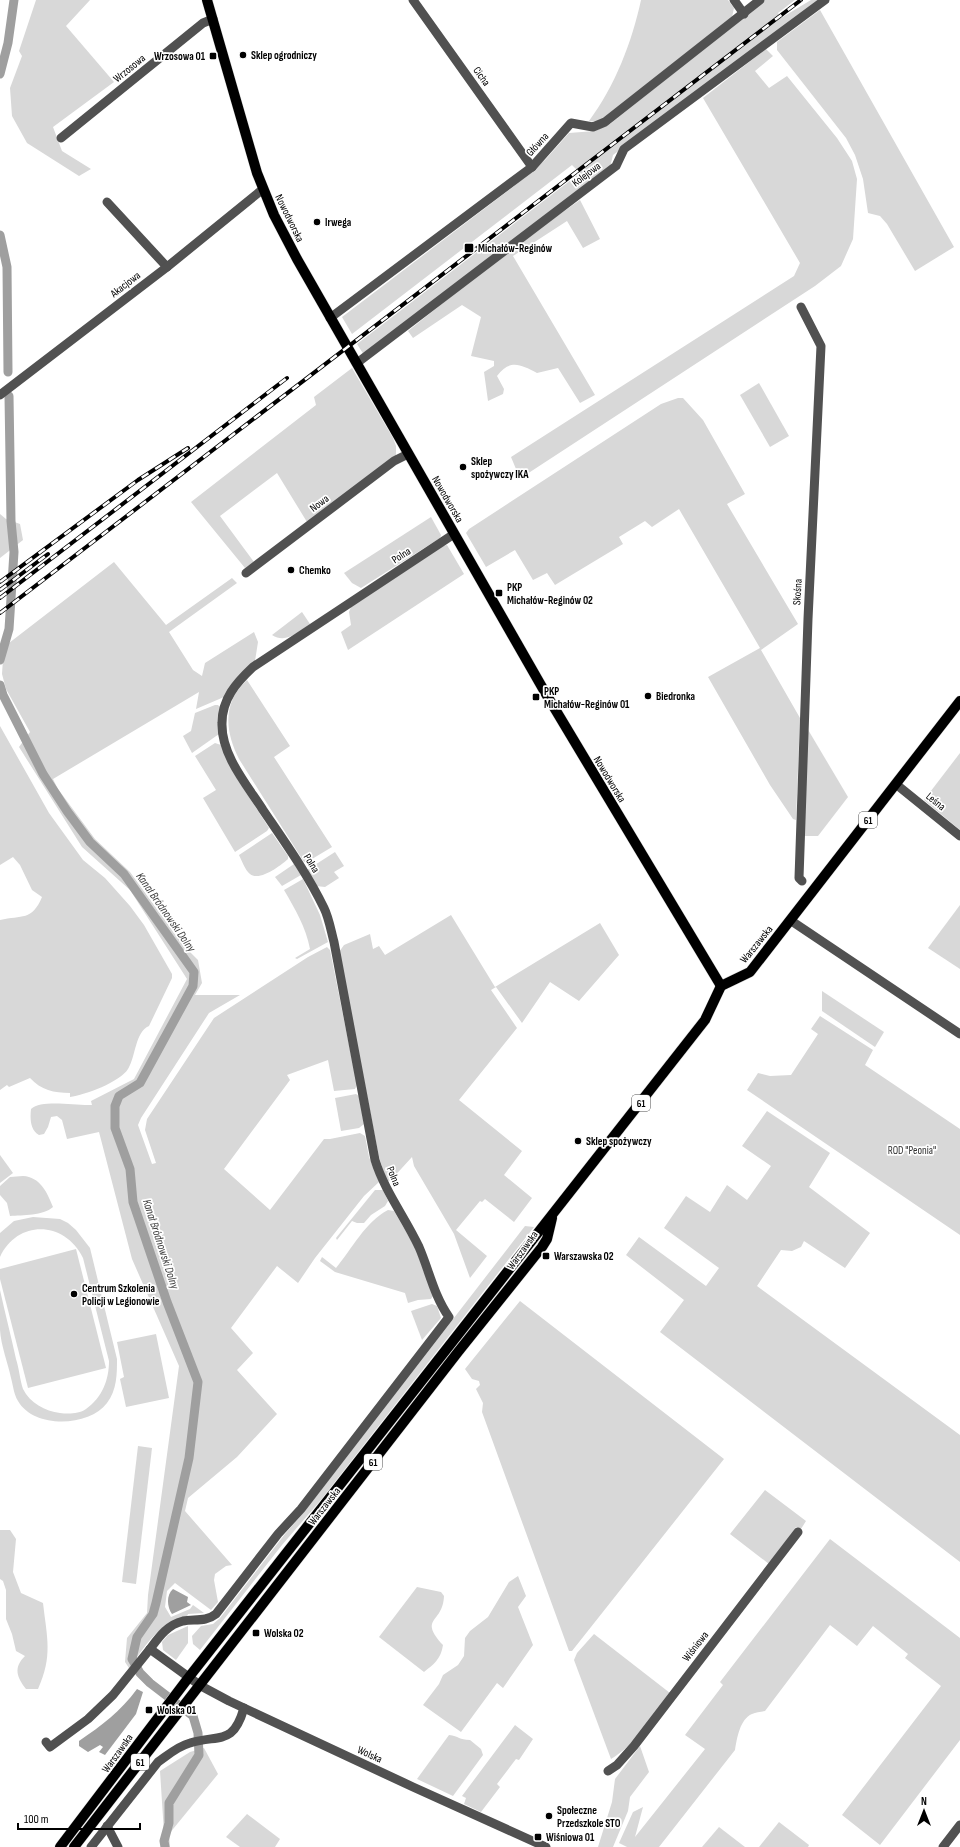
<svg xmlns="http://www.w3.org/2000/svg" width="960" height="1847" viewBox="0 0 960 1847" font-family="'Sofia Sans Condensed',sans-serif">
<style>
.green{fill:#d8d8d8}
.water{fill:#9f9f9f}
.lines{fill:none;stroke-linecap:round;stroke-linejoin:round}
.canal{stroke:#9f9f9f;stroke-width:9}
.major-casing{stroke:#dbdbdb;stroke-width:11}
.minor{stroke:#515151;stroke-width:9}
.major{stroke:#000;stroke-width:10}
.rail-casing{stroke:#000;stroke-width:4}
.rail{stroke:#fff;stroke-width:2.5;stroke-dasharray:8;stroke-linecap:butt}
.poi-dot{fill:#000;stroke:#fff;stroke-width:1.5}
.labels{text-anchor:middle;stroke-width:3.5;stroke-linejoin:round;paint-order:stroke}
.shield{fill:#fff;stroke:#4c4c4c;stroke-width:1}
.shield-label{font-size:10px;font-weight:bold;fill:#000}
.poi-label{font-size:11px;font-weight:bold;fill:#000;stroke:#fff;text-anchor:start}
.street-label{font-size:11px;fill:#000;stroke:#fff}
.park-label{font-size:11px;fill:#2f2f2f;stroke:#fff}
.water-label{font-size:12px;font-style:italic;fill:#404040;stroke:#fff}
</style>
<rect width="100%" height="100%" fill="#fff"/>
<!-- green -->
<g class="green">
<path d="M 36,0 L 90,0 L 66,26 L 114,82 L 53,127 L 62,151 L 91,169 L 79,176 L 27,143 L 12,116 L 10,88 L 22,56 L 19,51 Z"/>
<path d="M 641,0 L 728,0 L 734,8 L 732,17 L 603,119 L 596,122 L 589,121 C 615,86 632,42 641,0 Z"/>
<path d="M 765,0 L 795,0 L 778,13 L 781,18 L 811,0 L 820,0 L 613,155 L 610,167 L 364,355 L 357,344 L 580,173 L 572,165 L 352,334 L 342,317 L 513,187 L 545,160 L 569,133 L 595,131 L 610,124 Z"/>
<path d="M 820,10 L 954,247 L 915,271 L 887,224 L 880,216 L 868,213 L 863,179 L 855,155 L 846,138 L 777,50 L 777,42 Z"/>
<path d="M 766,49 L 773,56 L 755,71 L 769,88 L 787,76 L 837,138 L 852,161 L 857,179 L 853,239 L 841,266 L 815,286 L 527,474 L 516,469 L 511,457 L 794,276 L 800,263 L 703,98 Z"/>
<path d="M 580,200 L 600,239 L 583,248 L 567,221 L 513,256 L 595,395 L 580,403 L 558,368 L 537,373 C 520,364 510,359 497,376 L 504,389 L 503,394 L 488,401 L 484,372 L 494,366 L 494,361 L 471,356 L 481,317 L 462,305 L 413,338 L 408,331 L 513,247 Z"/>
<path d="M 352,368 L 393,438 L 396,446 L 396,456 L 307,522 L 277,473 L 220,516 L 254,562 L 245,568 L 191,502 L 316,405 L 314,397 Z"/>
<path d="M 759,383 L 789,436 L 770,447 L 740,395 Z"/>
<path d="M 678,398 L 683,398 L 703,420 L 745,494 L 727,504 L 798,624 L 761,650 L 800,718 L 796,820 L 793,819 L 770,785 L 708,677 L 760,648 L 679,509 L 652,527 L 645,521 L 619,537 L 623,544 L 555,585 L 547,573 L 533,580 L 515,550 L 486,567 L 466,533 L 469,529 L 661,404 Z"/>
<path d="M 0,514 L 6,519 L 20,524 L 23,540 L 0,558 Z"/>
<path d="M 431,517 L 441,535 L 440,538 L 361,588 L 352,583 L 344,573 Z"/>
<path d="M 447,545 L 464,574 L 348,650 L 341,632 L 351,625 L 349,612 L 351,607 L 443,546 Z"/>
<path d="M 114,562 L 166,625 L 232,578 L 237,583 L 169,632 L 193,670 L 202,676 L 205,663 L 254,632 L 258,642 L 255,661 L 224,697 L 196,709 L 199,692 L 53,779 L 58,789 L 95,839 L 130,872 L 183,945 L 198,960 L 202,983 L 195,995 L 240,995 L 209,1013 L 141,1118 L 138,1125 L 152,1164 L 156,1163 L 145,1130 L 147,1119 L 214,1018 L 308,957 L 327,947 L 330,950 L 357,1085 L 355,1089 L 334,1091 L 328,1060 L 287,1075 L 290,1080 L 224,1169 L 270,1210 L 324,1139 L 330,1139 L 360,1133 L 365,1136 L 369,1157 L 379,1182 L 364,1196 L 315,1258 L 298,1283 L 277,1266 L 231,1328 L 253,1353 L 237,1370 L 277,1414 L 237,1457 L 188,1498 L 185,1511 L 232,1565 L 226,1566 L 215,1574 L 214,1580 L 218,1602 L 211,1610 L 175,1583 L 167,1591 L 165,1607 L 171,1617 L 190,1609 L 193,1605 L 204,1613 L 188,1614 L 187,1617 C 159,1621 145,1647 129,1668 L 125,1662 L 127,1638 L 147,1613 L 148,1595 L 179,1366 L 132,1259 L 99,1132 L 67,1139 L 62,1120 L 57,1116 L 51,1117 L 48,1127 L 44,1134 L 39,1135 C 30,1130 30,1118 31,1109 C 42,1099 76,1106 92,1105 L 91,1101 L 134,1079 L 187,979 L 130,890 L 82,847 L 19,747 L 30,732 L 6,689 L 2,674 L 3,659 L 9,643 Z"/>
<path d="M 302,612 L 310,624 C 298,632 286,644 272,635 Z"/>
<path d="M 247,680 L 290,746 L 274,757 L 332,847 L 307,862 L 304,862 L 239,759 C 225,731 222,703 247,680 Z"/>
<path d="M 215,705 L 218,705 L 220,707 L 219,734 L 192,753 L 183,736 L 191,731 L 195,713 Z"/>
<path d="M 0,726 L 49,813 L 83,860 L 105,878 L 130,906 L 144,925 L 172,974 L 172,978 L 149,1026 C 135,1032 136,1056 128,1069 C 120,1082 85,1095 70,1097 L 70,1093 C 54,1093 41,1090 30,1078 L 9,1087 L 7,1085 L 0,1090 L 0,920 C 22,915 32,921 42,897 L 32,890 L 20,865 L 13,857 L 0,865 Z"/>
<path d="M 807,728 L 848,797 L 818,836 L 803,836 Z"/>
<path d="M 215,743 L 221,745 L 236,777 L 269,828 L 267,831 L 235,852 L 203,798 L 216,790 L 195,756 Z"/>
<path d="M 960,753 L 960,830 L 924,800 Z"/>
<path d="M 272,833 L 288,856 L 288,859 C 281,865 260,882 250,874 C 245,870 242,861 239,855 Z"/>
<path d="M 335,852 L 344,866 L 334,872 L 339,878 L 325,887 L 316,886 L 307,870 Z"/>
<path d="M 294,864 L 301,875 L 282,886 L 275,877 Z"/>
<path d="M 303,879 L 320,915 L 328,942 L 297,959 L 295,958 L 310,949 C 306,927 295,909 284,890 Z"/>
<path d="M 960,905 L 960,969 L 928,948 Z"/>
<path d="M 451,915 L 495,987 L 600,923 L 619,955 L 579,1001 L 550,982 L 522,1023 L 496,987 L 491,990 L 517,1028 L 459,1100 L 522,1151 L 504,1175 L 532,1198 L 514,1222 L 485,1199 L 482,1202 L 480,1201 L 456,1230 L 487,1256 L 470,1278 L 454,1234 L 414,1166 L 412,1157 L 391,1180 L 387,1182 L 379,1157 L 339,952 L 344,945 L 370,934 L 373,949 L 379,946 L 385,955 Z"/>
<path d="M 822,991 L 884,1032 L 875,1047 L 822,1011 Z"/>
<path d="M 820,1016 L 873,1050 L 865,1065 L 960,1129 L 960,1235 L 747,1090 L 758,1073 L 770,1076 L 791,1075 L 818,1034 L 811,1029 Z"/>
<path d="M 356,1094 L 359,1096 L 364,1124 L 359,1128 L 341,1131 L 335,1098 Z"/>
<path d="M 767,1111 L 830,1153 L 809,1187 L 870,1233 L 845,1268 L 804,1241 L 801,1247 L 792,1251 L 781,1250 L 757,1286 L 960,1435 L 960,1562 L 660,1332 L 684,1300 L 626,1255 L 639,1237 L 706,1286 L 719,1268 L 664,1228 L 686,1196 L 710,1212 L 727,1185 L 747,1200 L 771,1166 L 742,1146 Z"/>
<path d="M 0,1155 L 13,1173 L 0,1183 Z"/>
<path d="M 23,1176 C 40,1177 47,1192 53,1207 C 43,1216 23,1215 10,1216 L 7,1203 L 0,1195 L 0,1186 L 10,1177 Z"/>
<path d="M 375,1190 L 383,1190 L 388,1201 L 385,1206 L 371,1215 L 364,1223 L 357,1223 L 352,1221 L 337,1240 L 336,1238 Z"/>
<path d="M 388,1210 L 394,1211 L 415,1247 L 433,1296 L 431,1299 L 418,1300 L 408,1303 L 405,1293 L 335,1272 L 320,1261 L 322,1257 L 336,1268 C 351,1250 366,1221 388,1210 Z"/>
<path d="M 33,1217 L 60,1219 L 68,1223 L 76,1230 L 90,1248 L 117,1359 C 117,1374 117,1390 107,1403 C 89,1427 34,1429 18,1401 C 14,1395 13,1385 11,1378 C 8,1363 1,1346 0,1330 C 0,1317 0,1304 0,1290 C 5,1313 11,1336 16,1359 C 19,1368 20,1380 23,1389 C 30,1403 45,1411 60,1413 C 68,1414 79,1414 86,1409 C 102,1398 109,1380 109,1361 L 83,1258 C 65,1221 18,1219 0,1257 L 0,1233 L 14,1221 Z"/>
<path d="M 525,1226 L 534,1227 L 320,1501 L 282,1545 L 200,1650 L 193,1644 L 192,1636 L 201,1626 L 213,1624 L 220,1618 L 285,1534 L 304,1512 Z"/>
<path d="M 76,1249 L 106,1368 L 28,1388 L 0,1279 L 0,1269 Z"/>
<path d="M 520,1301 L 724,1459 L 572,1651 L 569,1651 L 482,1412 L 483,1403 L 476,1389 L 480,1385 L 479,1381 L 472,1379 L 465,1369 Z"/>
<path d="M 432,1304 L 437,1306 L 441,1318 L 422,1340 L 411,1311 Z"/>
<path d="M 156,1334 L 169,1398 L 126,1407 L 120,1379 L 124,1377 L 117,1342 Z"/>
<path d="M 138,1446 L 152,1448 L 136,1584 L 122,1582 Z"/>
<path d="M 765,1490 L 806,1521 L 801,1529 L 796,1527 L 769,1564 L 730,1534 Z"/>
<path d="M 0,1530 L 10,1530 L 16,1539 L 13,1572 L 21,1593 L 43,1603 C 47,1638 53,1656 38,1689 L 26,1689 C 17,1677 13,1668 25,1656 L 16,1651 L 12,1634 L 6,1619 L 6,1590 L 3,1581 L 0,1579 Z"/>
<path d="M 830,1539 L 960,1638 L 960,1740 L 880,1845 L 842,1815 L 941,1686 L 905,1658 L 908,1654 L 873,1626 L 857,1646 L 830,1625 L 765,1711 C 761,1712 756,1712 752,1714 C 740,1719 737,1738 735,1750 L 659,1847 L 627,1847 L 619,1843 L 633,1812 L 643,1807 L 635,1837 L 705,1749 L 685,1735 L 723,1685 L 720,1682 Z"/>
<path d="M 518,1576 L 526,1596 L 518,1607 L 533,1645 L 503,1688 L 497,1683 L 461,1732 L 423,1705 L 439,1684 L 443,1675 L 458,1665 L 464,1656 L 465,1638 L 470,1631 L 488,1617 L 509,1582 Z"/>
<path d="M 417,1587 L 441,1592 L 444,1596 C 443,1624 418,1617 443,1645 C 441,1659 434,1664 424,1672 L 379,1637 Z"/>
<path d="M 188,1626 L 188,1643 L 176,1660 L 163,1650 L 162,1642 L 168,1635 Z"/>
<path d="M 594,1634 L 670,1693 C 653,1716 635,1745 611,1759 L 574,1660 L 577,1653 Z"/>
<path d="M 515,1725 L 533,1739 L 519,1760 L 516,1759 L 497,1784 L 500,1787 L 481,1812 L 464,1804 L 466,1798 L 462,1796 Z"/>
<path d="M 449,1735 C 459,1736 459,1740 470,1740 L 481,1749 L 483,1755 L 453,1796 L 417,1779 Z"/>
<path d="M 640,1746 L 649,1772 L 630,1797 L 628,1811 L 613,1847 L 598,1847 L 612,1802 L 615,1779 Z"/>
<path d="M 204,1748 L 218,1774 L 169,1834 L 170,1847 L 161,1847 L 162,1834 L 164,1833 L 160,1771 L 190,1752 Z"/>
<path d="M 247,1814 L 280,1839 L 275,1847 L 240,1847 L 226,1837 Z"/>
<path d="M 779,1822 L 809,1845 L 808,1847 L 759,1847 Z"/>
<path d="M 719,1827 L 745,1847 L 702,1847 Z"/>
</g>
<!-- water -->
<g class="water">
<path d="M 173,1589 L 188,1597 L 187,1602 L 191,1605 L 172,1614 C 167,1607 166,1595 173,1589 Z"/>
<path d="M 137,1689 L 143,1692 L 136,1714 L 105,1755 L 99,1752 L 103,1747 L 100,1745 L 88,1752 L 79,1746 L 79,1741 C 101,1726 121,1711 137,1689 Z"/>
</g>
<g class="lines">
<!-- canal -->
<g class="canal">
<path d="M 0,74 L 8,43 L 14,0"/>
<path d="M 0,235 L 7,267 L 8,372"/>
<path d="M 0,660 L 9,629 L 14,552 L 11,521 L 9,396"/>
<path d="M 0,685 L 3,695 L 43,774 L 67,811 L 90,842 L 124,874 L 194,972 L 193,986 L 140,1083 L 119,1096 L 115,1106 L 115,1128 L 130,1169 L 133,1202 L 167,1302 L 198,1382 L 189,1458 L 156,1603 L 153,1614 L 137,1637 L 132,1659 L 140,1673 L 150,1683 L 193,1716 L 198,1733 L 199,1755 L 169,1803 L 169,1823 L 164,1841 L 165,1847"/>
</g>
<defs>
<g id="major">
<path d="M 207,0 L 257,173 L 274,215 L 297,259 L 546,694 L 721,986"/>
<path d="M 60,1847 L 189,1677 L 705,1020 L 721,986 L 750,972 L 960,701"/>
<path d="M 74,1847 L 458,1352 L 542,1247 L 547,1239 L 552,1218"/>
</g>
</defs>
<!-- major casing -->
<use href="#major" class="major-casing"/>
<!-- minor -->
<g class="minor">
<path d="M 413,0 L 532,167"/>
<path d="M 734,0 L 744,14"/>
<path d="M 61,138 L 203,23 L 213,19"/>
<path d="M 107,202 L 167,267"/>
<path d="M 801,307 L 821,346 L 808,619 L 799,878 L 802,881"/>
<path d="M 330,318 L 532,167 L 571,123 L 593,127 L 605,122 L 760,0"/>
<path d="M 357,363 L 616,166 L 624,149 L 825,0"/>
<path d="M 0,395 L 167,267 L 263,189"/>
<path d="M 246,573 L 394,461 L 408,454"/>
<path d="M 897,785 L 960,836"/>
<path d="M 790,920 L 960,1034"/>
<path d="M 150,1649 C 159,1637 167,1625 183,1621 C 195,1619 206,1622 216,1614 L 278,1534 L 301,1509 L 449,1317 C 434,1296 429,1270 419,1247 C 405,1217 385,1192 375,1160 L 334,942 C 331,931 329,918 324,908 C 307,873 284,841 263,810 C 247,785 221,755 222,723 C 222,699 236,683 253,667 L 454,534"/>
<path d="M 46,1742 L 50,1747 L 88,1719 L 113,1695 L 150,1649 L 201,1686 L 229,1701 L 413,1787 L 546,1847"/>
<path d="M 608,1771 L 617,1765 L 634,1746 L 798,1532"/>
<path d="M 107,1826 L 118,1847"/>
<path d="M 91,1847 L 158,1762 C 168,1755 178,1746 190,1743 C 220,1734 233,1746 244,1708"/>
<path d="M 943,1847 L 960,1825"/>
</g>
<!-- major -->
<use href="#major" class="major"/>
<defs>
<g id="rail">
<path d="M 0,582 L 138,480 L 188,448"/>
<path d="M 0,590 L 48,554"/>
<path d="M 0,598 L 287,378"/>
<path d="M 0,613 L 801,0"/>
</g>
</defs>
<!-- rail casing -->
<use href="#rail" class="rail-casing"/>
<!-- rail -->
<use href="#rail" class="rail"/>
</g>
<!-- markers -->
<g class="poi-dot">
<circle cx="243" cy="55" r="4"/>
<rect x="209" y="52" width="8" height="8" rx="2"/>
<circle cx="317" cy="222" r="4"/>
<rect x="464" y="243" width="10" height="10" rx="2"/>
<circle cx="463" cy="467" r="4"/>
<circle cx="291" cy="570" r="4"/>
<rect x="495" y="589" width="8" height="8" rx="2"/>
<circle cx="648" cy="696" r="4"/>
<rect x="532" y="693" width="8" height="8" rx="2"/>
<circle cx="578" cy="1141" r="4"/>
<rect x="542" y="1252" width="8" height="8" rx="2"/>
<circle cx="74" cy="1294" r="4"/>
<rect x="252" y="1629" width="8" height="8" rx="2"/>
<rect x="145" y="1706" width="8" height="8" rx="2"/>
<circle cx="549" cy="1816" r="4"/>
<rect x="534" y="1833" width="8" height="8" rx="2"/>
</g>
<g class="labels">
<!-- shield labels -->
<g class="shield">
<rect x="859" y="812" width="18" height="16" rx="3"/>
<rect x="632" y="1095" width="18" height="16" rx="3"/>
<rect x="364" y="1454" width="18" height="16" rx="3"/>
<rect x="131" y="1754" width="18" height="16" rx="3"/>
</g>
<g class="shield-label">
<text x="868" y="824">61</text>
<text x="641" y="1107">61</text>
<text x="373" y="1466">61</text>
<text x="140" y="1766">61</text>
</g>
<!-- poi labels -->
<g class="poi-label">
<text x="251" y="59">Sklep ogrodniczy</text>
<text x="205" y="60" text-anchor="end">Wrzosowa 01</text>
<text x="325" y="226">Irwega</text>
<text x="478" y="252">Michałów-Reginów</text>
<text x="471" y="465">Sklep<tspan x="471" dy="13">spożywczy IKA</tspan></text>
<text x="299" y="574">Chemko</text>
<text x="507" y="591">PKP<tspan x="507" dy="13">Michałów-Reginów 02</tspan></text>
<text x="544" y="695">PKP<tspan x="544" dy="13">Michałów-Reginów 01</tspan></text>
<text x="656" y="700">Biedronka</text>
<text x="586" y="1145">Sklep spożywczy</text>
<text x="554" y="1260">Warszawska 02</text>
<text x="82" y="1292">Centrum Szkolenia<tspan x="82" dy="13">Policji w Legionowie</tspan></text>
<text x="264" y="1637">Wolska 02</text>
<text x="157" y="1714">Wolska 01</text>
<text x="557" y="1814">Społeczne<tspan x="557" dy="13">Przedszkole STO</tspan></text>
<text x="546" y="1841">Wiśniowa 01</text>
</g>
<!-- street labels -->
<g class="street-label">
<text transform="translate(129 68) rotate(-39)" y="4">Wrzosowa</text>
<text transform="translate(482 76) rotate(54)" y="4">Cicha</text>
<text transform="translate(537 144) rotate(-47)" y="4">Główna</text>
<text transform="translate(586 174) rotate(-37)" y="4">Kolejowa</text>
<text transform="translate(290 218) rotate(64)" y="4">Nowodworska</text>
<text transform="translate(125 284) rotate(-38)" y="4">Akacjowa</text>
<text transform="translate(448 499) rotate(60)" y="4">Nowodworska</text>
<text transform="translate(319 503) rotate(-37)" y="4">Nowa</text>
<text transform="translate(401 555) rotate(-33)" y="4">Polna</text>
<text transform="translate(797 592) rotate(-87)" y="4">Skośna</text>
<text transform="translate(610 779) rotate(59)" y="4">Nowodworska</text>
<text transform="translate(936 801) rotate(39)" y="4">Leśna</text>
<text transform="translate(312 863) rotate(59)" y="4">Polna</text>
<text transform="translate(756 944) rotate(-51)" y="4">Warszawska</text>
<text transform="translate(394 1176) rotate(68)" y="4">Polna</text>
<text transform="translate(522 1250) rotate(-54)" y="4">Warszawska</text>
<text transform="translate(324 1506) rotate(-52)" y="4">Warszawska</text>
<text transform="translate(695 1646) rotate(-52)" y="4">Wiśniowa</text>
<text transform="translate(117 1753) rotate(-54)" y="4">Warszawska</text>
<text transform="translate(370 1754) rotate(25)" y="4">Wolska</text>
</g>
<!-- park labels -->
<g class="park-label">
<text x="912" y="1154">ROD "Peonia"</text>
</g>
<!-- water labels -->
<g class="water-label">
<text transform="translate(166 912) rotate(55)" y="4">Kanał Bródnowski Dolny</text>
<text transform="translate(161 1244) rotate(72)" y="4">Kanał Bródnowski Dolny</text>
</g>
</g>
<!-- north arrow -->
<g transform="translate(924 1811)" stroke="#ffffff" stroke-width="3" paint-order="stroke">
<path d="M0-3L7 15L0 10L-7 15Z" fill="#000000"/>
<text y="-6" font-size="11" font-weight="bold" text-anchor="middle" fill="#000000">N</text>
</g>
<!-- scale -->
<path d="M18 1823v6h122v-6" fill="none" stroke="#000000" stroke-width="2"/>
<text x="24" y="1823" font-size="12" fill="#000000" stroke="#ffffff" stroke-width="3" paint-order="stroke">100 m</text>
</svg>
